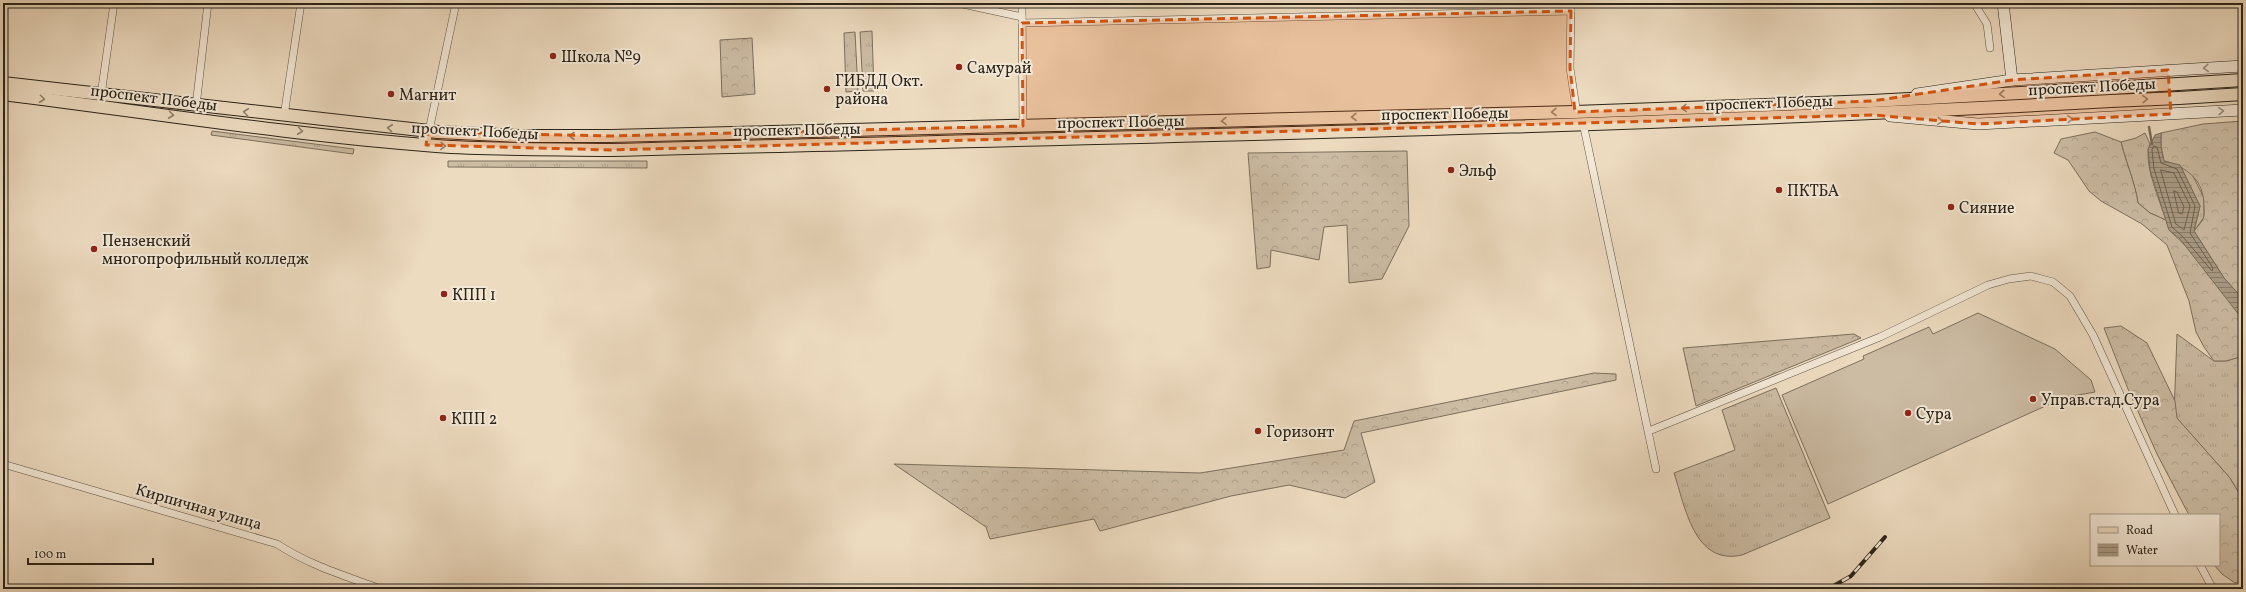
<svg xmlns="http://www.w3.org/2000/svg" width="2246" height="592" viewBox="0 0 2246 592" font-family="Vollkorn,serif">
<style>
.grass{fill:url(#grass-tufts);stroke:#7c705e}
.forest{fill:url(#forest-crowns);stroke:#7c705e}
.pitch{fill:#ccbca4;stroke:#7c705e}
.water{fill:url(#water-rules);stroke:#786d5b}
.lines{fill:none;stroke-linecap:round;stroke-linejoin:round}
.shore{stroke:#6b6050;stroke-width:1}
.stream{stroke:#786d5b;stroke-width:2.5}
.street-casing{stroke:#5c5243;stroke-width:8}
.secondary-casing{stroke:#2b2419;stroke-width:12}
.primary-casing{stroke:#2b2419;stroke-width:14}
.street{stroke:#f3e8d6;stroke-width:7}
.secondary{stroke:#f3e8d6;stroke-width:11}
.primary{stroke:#eddbc0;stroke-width:12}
.rail-casing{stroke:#2b2419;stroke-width:4}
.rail{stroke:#f3e8d6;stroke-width:2.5;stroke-dasharray:8;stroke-linecap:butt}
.primary-bridge-casing{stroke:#2b2419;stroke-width:14;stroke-linecap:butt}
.primary-bridge{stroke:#eddbc0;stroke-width:12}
.oneway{stroke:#999081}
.oneway2{stroke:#8c806c}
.marked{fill:#d5540d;fill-opacity:0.2;stroke:#d5540d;stroke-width:3;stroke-dasharray:8 5;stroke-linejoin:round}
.poi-dot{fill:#8f2418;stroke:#f3e8d6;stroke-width:1.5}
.labels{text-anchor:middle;stroke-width:4;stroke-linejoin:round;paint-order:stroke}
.poi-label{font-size:16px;fill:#2b2419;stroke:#f3e8d6;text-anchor:start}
.street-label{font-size:16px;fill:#2b2419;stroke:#f3e8d6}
</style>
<defs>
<pattern id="grass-tufts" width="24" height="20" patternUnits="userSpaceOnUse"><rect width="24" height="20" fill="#ccbca4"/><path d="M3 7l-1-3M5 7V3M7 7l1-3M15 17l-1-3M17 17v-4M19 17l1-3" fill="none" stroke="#afa18d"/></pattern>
<pattern id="forest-crowns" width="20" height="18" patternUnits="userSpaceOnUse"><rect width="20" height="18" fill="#ccbca4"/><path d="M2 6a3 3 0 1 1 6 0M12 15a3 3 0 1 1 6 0" fill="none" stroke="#afa18d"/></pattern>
<pattern id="water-rules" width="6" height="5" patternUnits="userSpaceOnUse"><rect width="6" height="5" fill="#ab9d87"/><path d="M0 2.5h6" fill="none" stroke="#8b806e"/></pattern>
</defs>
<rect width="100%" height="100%" fill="#eddbc0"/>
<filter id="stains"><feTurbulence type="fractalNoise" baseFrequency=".005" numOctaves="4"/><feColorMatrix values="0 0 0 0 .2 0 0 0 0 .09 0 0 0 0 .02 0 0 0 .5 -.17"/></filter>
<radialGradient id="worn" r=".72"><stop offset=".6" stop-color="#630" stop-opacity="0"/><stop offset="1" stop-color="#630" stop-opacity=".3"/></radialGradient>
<!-- grass -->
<g class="grass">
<path d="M 872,31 L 874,91 L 863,91 L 860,32 Z"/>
<path d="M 855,32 L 858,91 L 846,92 L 844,33 Z"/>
<path d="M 212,131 L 354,149 L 353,154 L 211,135 Z"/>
<path d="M 2145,133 L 2150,144 C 2142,160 2160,202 2166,220 L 2150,213 L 2138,203 C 2135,182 2126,163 2121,142 L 2136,138 Z"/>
<path d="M 448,161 L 647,161 L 647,168 L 448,167 Z"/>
<path d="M 2180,165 L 2192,174 L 2204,198 L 2204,217 L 2194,231 L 2200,206 Z"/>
<path d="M 2177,334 L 2214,361 L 2226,361 L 2243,356 L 2243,500 L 2230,478 L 2174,415 Z"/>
<path d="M 1776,388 L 1830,518 L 1742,555 C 1694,566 1685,506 1674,473 L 1735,450 L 1722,410 Z"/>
</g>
<!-- forest -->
<g class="forest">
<path d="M 752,38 L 755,94 L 722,97 L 720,40 Z"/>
<path d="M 2243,121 L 2243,299 L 2224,278 L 2194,231 C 2197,227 2201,223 2203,219 C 2205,215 2204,210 2204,206 C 2204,180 2187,167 2164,161 L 2161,147 L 2161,133 L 2203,124 Z"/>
<path d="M 2095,132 L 2121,142 C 2126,163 2135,182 2138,203 L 2150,213 L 2166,220 L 2169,230 L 2190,250 L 2243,319 L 2243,356 L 2226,361 L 2214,361 L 2204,347 L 2196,332 L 2189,301 L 2167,245 L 2142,224 L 2101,201 L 2089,191 L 2068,160 L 2054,153 L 2061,139 Z"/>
<path d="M 1407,151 L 1409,226 L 1382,279 L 1349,283 L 1347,225 L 1324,227 L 1319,260 L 1271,250 L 1270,267 L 1257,269 L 1248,153 Z"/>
<path d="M 2121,326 L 2147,343 L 2175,401 L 2177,418 L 2230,478 L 2243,500 L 2243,580 L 2235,583 L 2222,574 L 2214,565 L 2219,565 L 2219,515 L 2189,515 L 2157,454 L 2128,389 L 2104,328 Z"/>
<path d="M 1854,334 L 1861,338 L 1696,406 L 1683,348 Z"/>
<path d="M 1594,373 L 1616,374 L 1616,380 L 1361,433 L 1375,482 L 1345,498 L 1289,485 L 1231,496 L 1100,531 L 1094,519 L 990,539 L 986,527 L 894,464 L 1200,473 L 1344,450 L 1354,421 Z"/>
</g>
<!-- pitch -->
<path class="pitch" d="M 1978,313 L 2055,349 L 2091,380 L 2095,392 L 2062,398 L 2060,400 L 2061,403 L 2052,407 L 2050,404 L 1828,504 L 1782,395 L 1864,359 L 1863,356 L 1929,327 L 1933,334 Z"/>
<!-- water -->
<path class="water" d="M 2161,133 L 2161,147 L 2164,161 L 2180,165 L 2200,206 L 2194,231 L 2224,278 L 2243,299 L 2243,320 L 2180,239 L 2169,230 L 2150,170 L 2148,149 L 2155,135 Z"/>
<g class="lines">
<!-- shore -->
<g class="shore">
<path d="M 2154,146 L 2157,147 L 2161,163 L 2177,169 L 2195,206 L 2190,233 L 2213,268 L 2212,271 L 2183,237 L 2172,227 L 2154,169 L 2152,150 Z"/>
<path d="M 2161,170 L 2174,173 L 2190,206 L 2184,230 L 2176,224 Z"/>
<path d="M 2174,191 L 2177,192 L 2184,207 L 2182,214 L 2179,213 Z"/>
</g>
<!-- stream -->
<path class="stream" d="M 2149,127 L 2152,144"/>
<defs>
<g id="street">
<path d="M 958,3 L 1022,17"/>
<path d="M 1022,3 L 1023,126"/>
<path d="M 1571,3 L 1570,68 L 1577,114"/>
<path d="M 1974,3 L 1987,24 L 1990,48"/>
<path d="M 1022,23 L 1571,11"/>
<path d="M 101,95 L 114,3"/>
<path d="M 196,106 L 208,3"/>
<path d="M 284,116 L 301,3"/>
<path d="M 1583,123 L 1656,469"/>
<path d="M 426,145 L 456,3"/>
<path d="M 1649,431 L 1880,337 L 1988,285 L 2009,279 L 2031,276 L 2053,282 L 2070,296 L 2093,335 L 2175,515"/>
<path d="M 3,464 L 277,544 C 309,565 345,576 381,589"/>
<path d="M 2200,565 L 2213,589"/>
</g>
<g id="secondary">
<path d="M 2003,3 L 2012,80"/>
<path d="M 1917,94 L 2012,80 L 2243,66"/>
<path d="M 1890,116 L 1978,124 L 2243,110"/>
</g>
<g id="primary">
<path d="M 3,83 L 438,132 L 519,136 L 611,136 L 1575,112 L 1872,101 L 2111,88"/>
<path d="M 2178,84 L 2243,80"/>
<path d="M 3,94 C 147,112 291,135 436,146 C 494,150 553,149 611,150 C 1112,137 1612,129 2111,101"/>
<path d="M 2179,98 L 2243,94"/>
</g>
</defs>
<!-- street casing -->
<use href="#street" class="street-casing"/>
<!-- secondary casing -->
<use href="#secondary" class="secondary-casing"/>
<!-- primary casing -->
<use href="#primary" class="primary-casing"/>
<!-- street -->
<use href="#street" class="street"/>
<!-- secondary -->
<use href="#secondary" class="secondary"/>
<!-- primary -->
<use href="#primary" class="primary"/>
<defs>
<path id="rail" d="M 1828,589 L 1851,576 L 1885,537"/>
</defs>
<!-- rail casing -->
<use href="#rail" class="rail-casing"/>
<!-- rail -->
<use href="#rail" class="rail"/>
<defs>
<g id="primary-bridge">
<path d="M 2111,88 L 2178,84"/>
<path d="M 2111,101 L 2179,98"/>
</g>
</defs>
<!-- primary-bridge casing -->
<use href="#primary-bridge" class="primary-bridge-casing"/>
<!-- primary-bridge -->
<use href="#primary-bridge" class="primary-bridge"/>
</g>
<!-- one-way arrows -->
<defs><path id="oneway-chevron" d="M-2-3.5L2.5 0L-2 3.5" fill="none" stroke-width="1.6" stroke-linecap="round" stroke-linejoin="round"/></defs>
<g class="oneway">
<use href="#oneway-chevron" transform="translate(2206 68) rotate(176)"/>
<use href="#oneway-chevron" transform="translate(2221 111) rotate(-3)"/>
<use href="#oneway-chevron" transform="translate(2070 119) rotate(-3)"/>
<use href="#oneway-chevron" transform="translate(1940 121) rotate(5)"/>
</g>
<g class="oneway2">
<use href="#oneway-chevron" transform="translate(2002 94) rotate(177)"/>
<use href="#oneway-chevron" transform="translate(42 99) rotate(7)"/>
<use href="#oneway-chevron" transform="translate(2145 99) rotate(-3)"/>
<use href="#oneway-chevron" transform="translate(1684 108) rotate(178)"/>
<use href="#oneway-chevron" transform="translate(246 112) rotate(-173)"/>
<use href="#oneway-chevron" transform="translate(1554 112) rotate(179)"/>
<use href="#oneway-chevron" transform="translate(171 115) rotate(7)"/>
<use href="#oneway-chevron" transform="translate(1354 117) rotate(179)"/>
<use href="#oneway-chevron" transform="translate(1224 121) rotate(179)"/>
<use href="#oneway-chevron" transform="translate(390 128) rotate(-174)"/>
<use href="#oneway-chevron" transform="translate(300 131) rotate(7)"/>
<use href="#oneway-chevron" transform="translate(572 136) rotate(-180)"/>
<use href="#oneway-chevron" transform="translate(443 146) rotate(3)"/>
</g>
<!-- marked area -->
<path class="marked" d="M 1571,11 L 1570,68 L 1575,112 L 1872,101 L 2012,80 L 2168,70 L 2171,114 L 1978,124 L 1873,115 L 611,150 L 426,145 L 428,132 L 611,136 L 1023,126 L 1022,23 Z"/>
<!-- markers -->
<g class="poi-dot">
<circle cx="553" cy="56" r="4"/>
<circle cx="959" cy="67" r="4"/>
<circle cx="827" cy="89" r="4"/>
<circle cx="391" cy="94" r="4"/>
<circle cx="1451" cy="170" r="4"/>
<circle cx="1779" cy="190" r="4"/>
<circle cx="1951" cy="207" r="4"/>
<circle cx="94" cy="249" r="4"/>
<circle cx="444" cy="294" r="4"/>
<circle cx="2033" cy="399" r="4"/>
<circle cx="1908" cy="413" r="4"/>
<circle cx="443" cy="418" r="4"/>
<circle cx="1258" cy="431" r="4"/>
</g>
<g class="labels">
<!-- poi labels -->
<g class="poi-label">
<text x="561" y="62">Школа №9</text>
<text x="967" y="73">Самурай</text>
<text x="835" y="86">ГИБДД Окт.<tspan x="835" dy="18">района</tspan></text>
<text x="399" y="100">Магнит</text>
<text x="1459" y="176">Эльф</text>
<text x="1787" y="196">ПКТБА</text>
<text x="1959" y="213">Сияние</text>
<text x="102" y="246">Пензенский<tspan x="102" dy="18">многопрофильный колледж</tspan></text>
<text x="452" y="300">КПП 1</text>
<text x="2041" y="405">Управ.стад.Сура</text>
<text x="1916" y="419">Сура</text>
<text x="451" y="424">КПП 2</text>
<text x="1266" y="437">Горизонт</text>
</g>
<!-- street labels -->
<g class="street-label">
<text transform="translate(2092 86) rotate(-3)" y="6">проспект Победы</text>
<text transform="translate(154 97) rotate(7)" y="6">проспект Победы</text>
<text transform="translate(1769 102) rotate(-2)" y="6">проспект Победы</text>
<text transform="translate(1445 113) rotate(-1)" y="6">проспект Победы</text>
<text transform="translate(1121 121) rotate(-1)" y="6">проспект Победы</text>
<text transform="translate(797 129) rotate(-1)" y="6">проспект Победы</text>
<text transform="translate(475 130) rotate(3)" y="6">проспект Победы</text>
<text transform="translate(199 506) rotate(16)" y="6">Кирпичная улица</text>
</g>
</g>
<!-- margin -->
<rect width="2246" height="592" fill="none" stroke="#eddbc0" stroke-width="16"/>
<rect x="4" y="4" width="2238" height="584" fill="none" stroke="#2b2419" stroke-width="2"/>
<rect x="8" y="8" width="2230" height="576" fill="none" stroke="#2b2419"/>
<!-- legend -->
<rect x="2090" y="514" width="130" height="52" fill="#f3e8d6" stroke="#a39a8a"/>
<rect x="2098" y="527" width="20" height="6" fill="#eddbc0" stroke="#a39a8a"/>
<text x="2126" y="534" font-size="12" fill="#2b2419">Road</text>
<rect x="2098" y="544" width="20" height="12" fill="url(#water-rules)" stroke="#a39a8a"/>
<text x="2126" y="554" font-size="12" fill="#2b2419">Water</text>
<!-- scale -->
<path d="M28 558v6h125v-6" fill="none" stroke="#2b2419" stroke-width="2"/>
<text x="34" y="558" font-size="12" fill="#2b2419" stroke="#f3e8d6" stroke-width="3" paint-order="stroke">100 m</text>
<rect width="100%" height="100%" filter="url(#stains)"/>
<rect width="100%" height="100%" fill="url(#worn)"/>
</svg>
